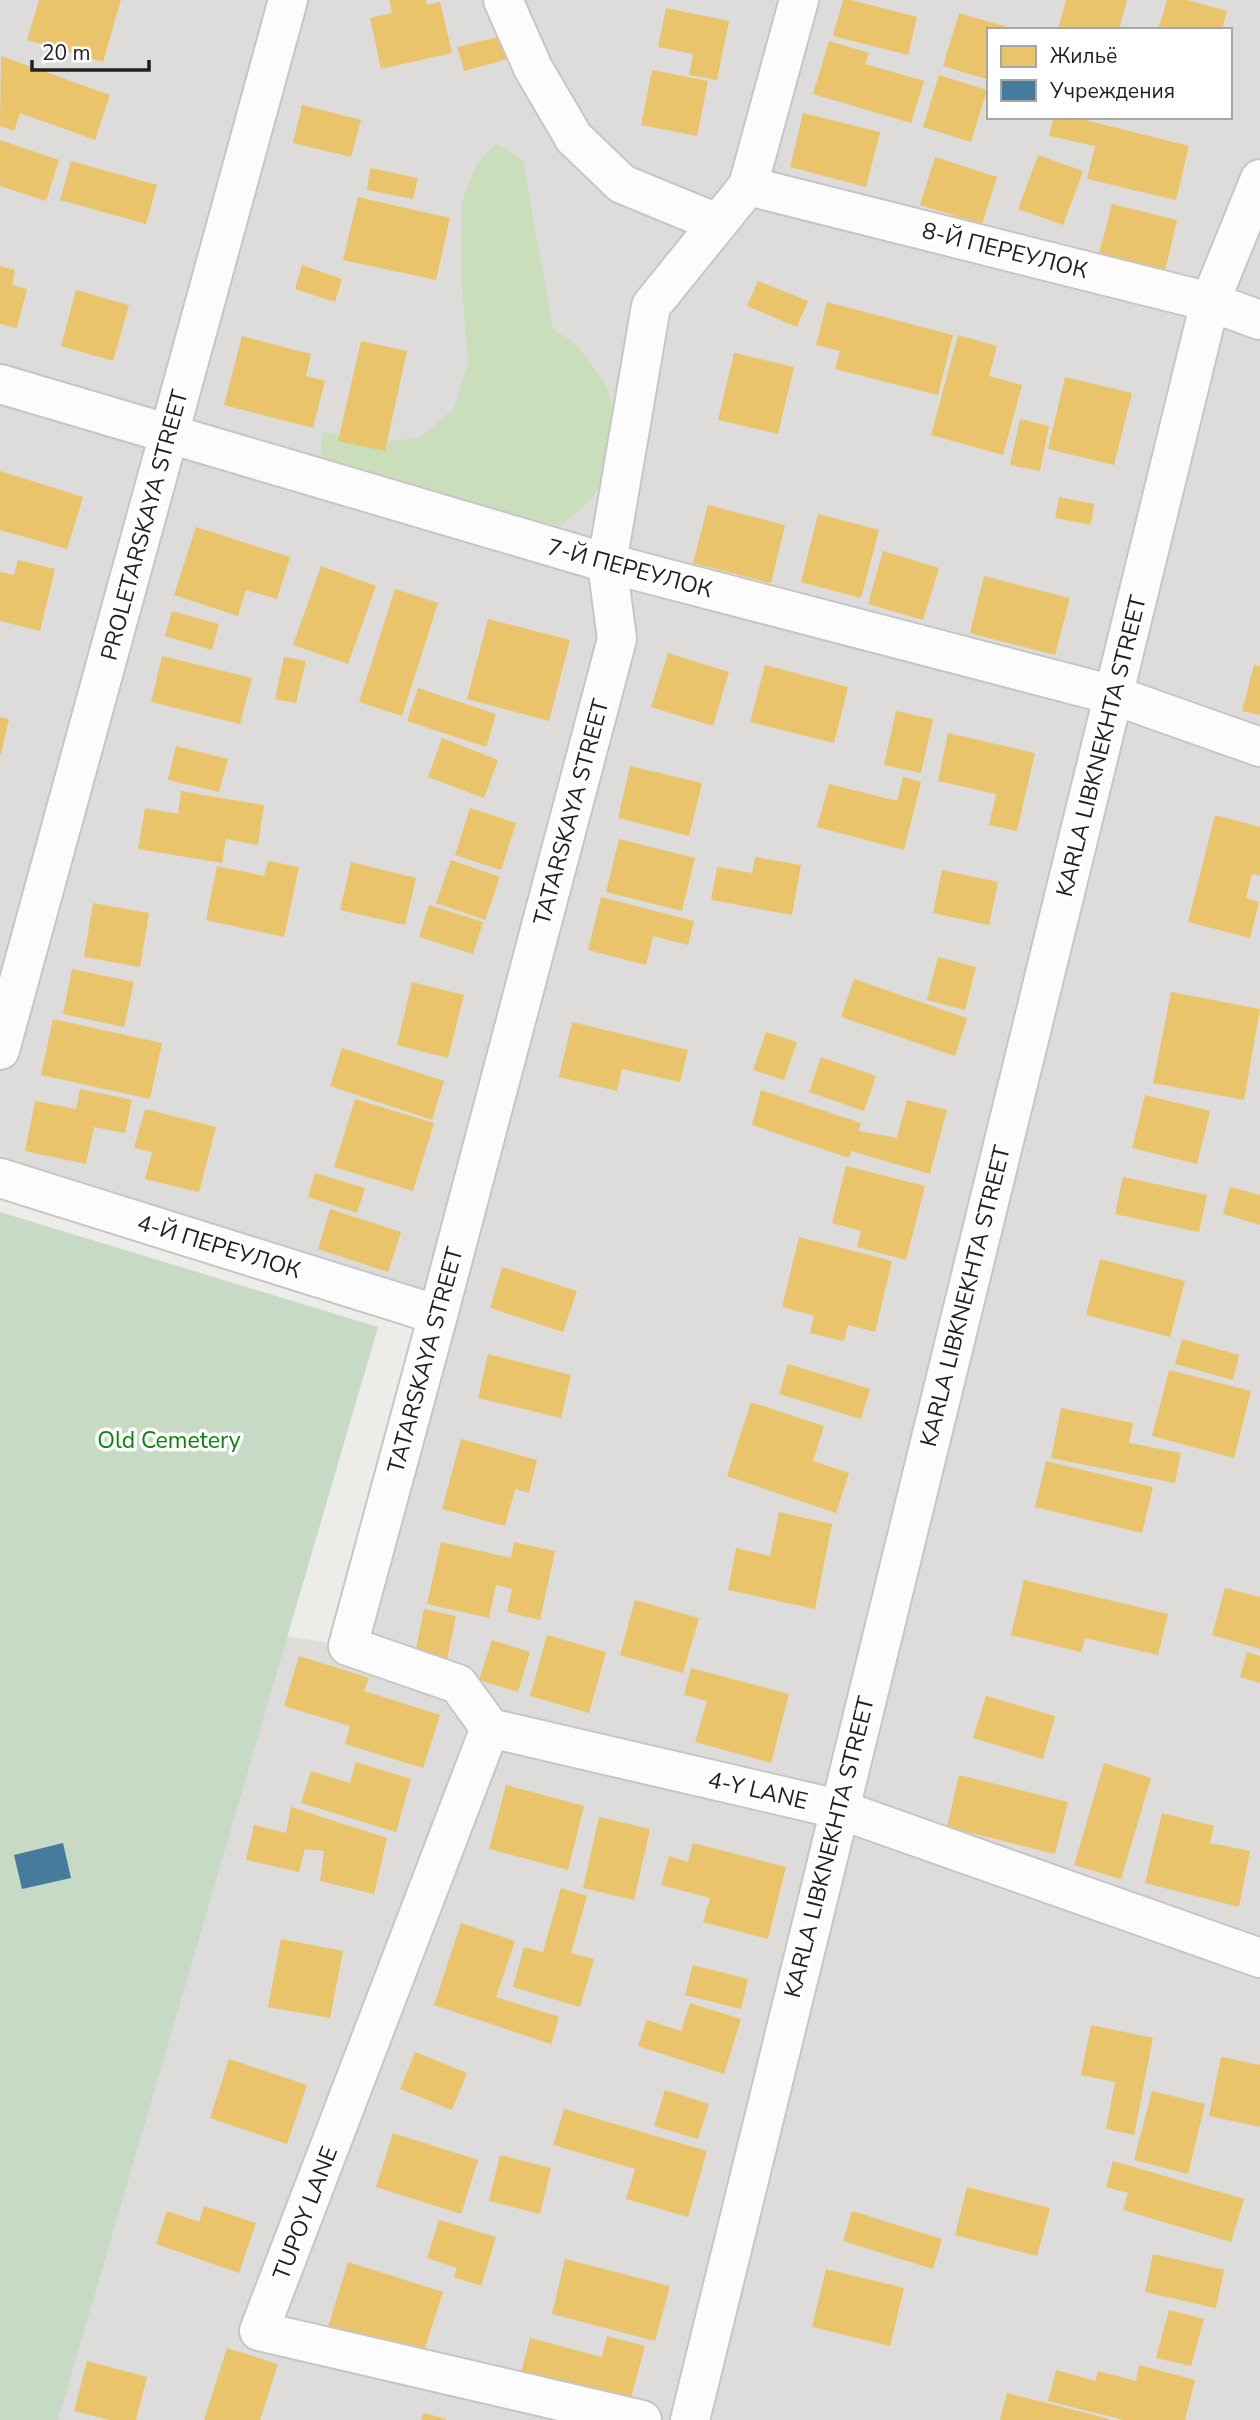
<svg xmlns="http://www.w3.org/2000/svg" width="1260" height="2420" viewBox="0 0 1260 2420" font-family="'Nunito Sans',sans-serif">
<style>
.residential{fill:#dddcda;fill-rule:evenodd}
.forest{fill:#cbdebc}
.cemetery{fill:#c6dac5}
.homes{fill:#e9c46a}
.public{fill:#457b9d}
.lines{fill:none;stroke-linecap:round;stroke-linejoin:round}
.minor-casing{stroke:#c7c6c5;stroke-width:42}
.minor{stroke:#fcfcfc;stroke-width:38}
.labels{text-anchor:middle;stroke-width:7;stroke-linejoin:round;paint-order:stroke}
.street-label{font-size:23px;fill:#202020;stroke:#fff}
.park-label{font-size:23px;fill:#068606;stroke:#fff}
</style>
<rect width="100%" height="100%" fill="#eeece9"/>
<!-- residential -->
<path class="residential" d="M 0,0 L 1260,0 L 1260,2420 L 57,2420 L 285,1636 L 347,1646 L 438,1315 L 0,1178 ZM 989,30 L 1230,30 L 1230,117 L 989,117 Z"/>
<!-- forest -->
<path class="forest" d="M 496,144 L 523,160 L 553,329 L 575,343 L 604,381 L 618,423 L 602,482 L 589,502 L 561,525 L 524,520 L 337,467 L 321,457 L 322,432 L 376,442 L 420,438 L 454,408 L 468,363 L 461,274 L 462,201 L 476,165 Z"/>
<!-- cemetery -->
<path class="cemetery" d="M 0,1212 L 378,1327 L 58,2420 L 0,2420 Z"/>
<!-- homes -->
<g class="homes">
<path d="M 39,0 L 121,0 L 103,62 L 27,40 Z"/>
<path d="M 389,0 L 426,0 L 427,5 L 440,2 L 452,53 L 381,69 L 370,18 L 392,13 Z"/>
<path d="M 843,0 L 851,0 L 917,17 L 908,55 L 833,36 Z"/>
<path d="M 1066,0 L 1127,0 L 1119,30 L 1058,30 Z"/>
<path d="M 1167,0 L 1187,0 L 1227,11 L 1222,30 L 1158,30 Z"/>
<path d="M 666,8 L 729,21 L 717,80 L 689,75 L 693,54 L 658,47 Z"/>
<path d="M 959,13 L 1014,29 L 989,30 L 989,80 L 943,66 Z"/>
<path d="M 502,36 L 508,59 L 464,71 L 457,47 Z"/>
<path d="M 829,41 L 869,53 L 865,64 L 924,81 L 911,123 L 813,94 Z"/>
<path d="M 1,56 L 110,95 L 95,140 L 20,113 L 14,131 L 0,126 Z"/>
<path d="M 652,70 L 708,81 L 697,136 L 641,125 Z"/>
<path d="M 939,75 L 987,90 L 971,142 L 923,127 Z"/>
<path d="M 302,105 L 361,120 L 351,157 L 293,143 Z"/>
<path d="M 803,113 L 880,132 L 866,187 L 790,167 Z"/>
<path d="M 1054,117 L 1073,117 L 1189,146 L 1176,200 L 1087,179 L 1095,146 L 1049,136 Z"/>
<path d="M 0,140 L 59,160 L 46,201 L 0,186 Z"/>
<path d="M 1038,155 L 1083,171 L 1063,225 L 1018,209 Z"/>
<path d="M 935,157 L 997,177 L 982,224 L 920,205 Z"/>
<path d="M 71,161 L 157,185 L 146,224 L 60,200 Z"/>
<path d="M 370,168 L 418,178 L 413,199 L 367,190 Z"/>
<path d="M 358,197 L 450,218 L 436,280 L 343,260 Z"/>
<path d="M 1112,204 L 1177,220 L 1164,275 L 1098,258 Z"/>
<path d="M 302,265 L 342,279 L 335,302 L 295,289 Z"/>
<path d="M 0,266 L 15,270 L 12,285 L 27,289 L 17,328 L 0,324 Z"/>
<path d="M 758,281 L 808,301 L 797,327 L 747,306 Z"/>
<path d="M 76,290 L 129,305 L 113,361 L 61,346 Z"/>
<path d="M 827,302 L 953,335 L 938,395 L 835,369 L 840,351 L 816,345 Z"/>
<path d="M 958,335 L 997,346 L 989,376 L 1022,385 L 1003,455 L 931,435 Z"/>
<path d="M 242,336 L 311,354 L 306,376 L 325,381 L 313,428 L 224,405 Z"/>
<path d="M 361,341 L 407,351 L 385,451 L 338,441 Z"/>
<path d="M 734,353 L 794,367 L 778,434 L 718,420 Z"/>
<path d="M 1065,377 L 1132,393 L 1114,465 L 1048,449 Z"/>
<path d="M 1020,419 L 1049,426 L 1040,471 L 1010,465 Z"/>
<path d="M 0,471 L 83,497 L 67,549 L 0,530 Z"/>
<path d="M 1059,497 L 1094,504 L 1091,525 L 1055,518 Z"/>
<path d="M 708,505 L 785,525 L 771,583 L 693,563 Z"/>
<path d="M 818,514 L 879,530 L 861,598 L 801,582 Z"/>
<path d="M 196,527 L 290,557 L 277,599 L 246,590 L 238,616 L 174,595 Z"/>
<path d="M 883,551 L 939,568 L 923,620 L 868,604 Z"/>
<path d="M 18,560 L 55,569 L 40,631 L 0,621 L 0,572 L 14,575 Z"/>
<path d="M 321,566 L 376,586 L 348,664 L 293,645 Z"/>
<path d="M 984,576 L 1070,598 L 1055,655 L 970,633 Z"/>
<path d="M 395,589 L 438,603 L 402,716 L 359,702 Z"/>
<path d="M 172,611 L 219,624 L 212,650 L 165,636 Z"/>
<path d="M 488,619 L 570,640 L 549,721 L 467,699 Z"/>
<path d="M 668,653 L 729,672 L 713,726 L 651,707 Z"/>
<path d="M 162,656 L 252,678 L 240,724 L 151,702 Z"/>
<path d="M 284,657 L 306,661 L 296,703 L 275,699 Z"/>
<path d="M 765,665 L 848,687 L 834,743 L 750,722 Z"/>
<path d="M 1254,665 L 1260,666 L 1260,715 L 1242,711 Z"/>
<path d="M 418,688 L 496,714 L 486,747 L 407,721 Z"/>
<path d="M 896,711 L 933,719 L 921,773 L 884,765 Z"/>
<path d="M 0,717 L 9,719 L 1,754 L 0,754 Z"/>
<path d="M 948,733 L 1035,753 L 1017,831 L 989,825 L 996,794 L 938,781 Z"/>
<path d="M 442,738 L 498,760 L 484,798 L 428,777 Z"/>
<path d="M 176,746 L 228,759 L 219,792 L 168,780 Z"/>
<path d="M 630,766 L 702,783 L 689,836 L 618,818 Z"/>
<path d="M 903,777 L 921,782 L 904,850 L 817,827 L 829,784 L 897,801 Z"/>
<path d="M 181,791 L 264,805 L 258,845 L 226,839 L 222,863 L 138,849 L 145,808 L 178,814 Z"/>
<path d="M 470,808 L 516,823 L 501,870 L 455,855 Z"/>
<path d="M 1215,815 L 1260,827 L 1260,876 L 1252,874 L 1246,898 L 1259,902 L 1250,938 L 1188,922 Z"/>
<path d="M 619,839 L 695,858 L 682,911 L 606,892 Z"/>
<path d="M 755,857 L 801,865 L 792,915 L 711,900 L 717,867 L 752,873 Z"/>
<path d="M 451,860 L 500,877 L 485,920 L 436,903 Z"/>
<path d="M 268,861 L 299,867 L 284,937 L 206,920 L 217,866 L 264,876 Z"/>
<path d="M 351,862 L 416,878 L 405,925 L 340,910 Z"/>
<path d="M 942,870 L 998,882 L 989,925 L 933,913 Z"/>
<path d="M 601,897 L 694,921 L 688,945 L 653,936 L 646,965 L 588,950 Z"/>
<path d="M 93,903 L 149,913 L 140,967 L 84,957 Z"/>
<path d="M 429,905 L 483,922 L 473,954 L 419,937 Z"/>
<path d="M 938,957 L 976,967 L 965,1010 L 927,1000 Z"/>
<path d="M 72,969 L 134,982 L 124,1027 L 63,1014 Z"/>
<path d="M 854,979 L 967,1018 L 955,1056 L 841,1017 Z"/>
<path d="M 412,982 L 464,995 L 448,1058 L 397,1045 Z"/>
<path d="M 1171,992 L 1260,1009 L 1244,1100 L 1153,1083 Z"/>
<path d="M 53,1019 L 162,1043 L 150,1099 L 41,1075 Z"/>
<path d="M 572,1022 L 688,1050 L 680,1082 L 622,1069 L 617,1091 L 559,1077 Z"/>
<path d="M 766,1032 L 797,1042 L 784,1080 L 753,1070 Z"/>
<path d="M 342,1048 L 444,1081 L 432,1120 L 330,1086 Z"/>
<path d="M 821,1057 L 876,1076 L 864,1111 L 809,1092 Z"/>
<path d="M 80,1089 L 132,1100 L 125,1133 L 94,1127 L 86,1164 L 25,1151 L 35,1101 L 76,1109 Z"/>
<path d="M 761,1090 L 861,1123 L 859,1131 L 897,1138 L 907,1100 L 947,1110 L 930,1174 L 851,1151 L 849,1158 L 752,1125 Z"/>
<path d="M 1145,1095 L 1210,1111 L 1197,1164 L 1132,1148 Z"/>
<path d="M 355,1099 L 434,1123 L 413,1191 L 334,1167 Z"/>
<path d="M 145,1109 L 216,1127 L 199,1192 L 145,1179 L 152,1152 L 134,1148 Z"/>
<path d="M 846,1166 L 925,1186 L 906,1260 L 857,1247 L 861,1231 L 832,1223 Z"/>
<path d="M 315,1173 L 365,1188 L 357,1213 L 308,1197 Z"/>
<path d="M 1123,1177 L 1207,1195 L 1199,1232 L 1115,1214 Z"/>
<path d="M 1230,1187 L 1260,1195 L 1260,1225 L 1223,1214 Z"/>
<path d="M 330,1209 L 401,1232 L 388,1272 L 318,1249 Z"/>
<path d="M 799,1237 L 892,1261 L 875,1332 L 848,1325 L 844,1341 L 810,1333 L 814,1316 L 782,1307 Z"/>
<path d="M 1100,1259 L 1185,1281 L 1170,1337 L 1086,1315 Z"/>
<path d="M 502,1267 L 577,1291 L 563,1332 L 490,1308 Z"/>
<path d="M 1182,1339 L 1239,1355 L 1233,1380 L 1175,1364 Z"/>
<path d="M 488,1354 L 571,1375 L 561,1418 L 478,1398 Z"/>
<path d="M 788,1364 L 870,1389 L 861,1419 L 779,1394 Z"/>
<path d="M 1169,1370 L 1251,1391 L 1234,1458 L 1152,1436 Z"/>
<path d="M 751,1402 L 824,1426 L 813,1461 L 849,1473 L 836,1513 L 727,1476 Z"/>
<path d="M 1061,1408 L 1133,1423 L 1129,1443 L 1181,1453 L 1175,1483 L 1051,1458 Z"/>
<path d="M 461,1439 L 537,1460 L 529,1493 L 515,1489 L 505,1526 L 442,1509 Z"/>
<path d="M 1046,1461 L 1153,1487 L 1142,1533 L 1035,1507 Z"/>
<path d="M 779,1512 L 832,1524 L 815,1609 L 728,1590 L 736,1548 L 770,1556 Z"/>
<path d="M 441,1542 L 511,1558 L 514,1542 L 555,1551 L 540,1620 L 507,1612 L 512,1589 L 496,1585 L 489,1618 L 427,1604 Z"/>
<path d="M 1024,1580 L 1168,1614 L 1158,1655 L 1085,1638 L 1081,1652 L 1011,1635 Z"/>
<path d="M 1225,1588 L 1260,1597 L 1260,1649 L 1212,1635 Z"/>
<path d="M 635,1600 L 699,1618 L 683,1673 L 620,1655 Z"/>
<path d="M 424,1609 L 456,1616 L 446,1665 L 414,1659 Z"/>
<path d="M 547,1635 L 606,1652 L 589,1713 L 530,1696 Z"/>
<path d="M 492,1640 L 530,1652 L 518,1692 L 479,1680 Z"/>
<path d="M 1247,1652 L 1260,1656 L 1260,1683 L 1240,1677 Z"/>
<path d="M 299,1656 L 369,1678 L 364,1691 L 440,1715 L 423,1768 L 345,1744 L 350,1726 L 284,1706 Z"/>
<path d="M 691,1668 L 789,1694 L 771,1763 L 695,1742 L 707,1701 L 684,1695 Z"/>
<path d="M 986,1696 L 1055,1716 L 1043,1759 L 973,1738 Z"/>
<path d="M 356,1762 L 411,1779 L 396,1832 L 301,1803 L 311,1771 L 350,1783 Z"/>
<path d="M 1104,1763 L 1151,1778 L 1121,1879 L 1074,1865 Z"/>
<path d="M 959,1775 L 1068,1802 L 1055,1854 L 947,1827 Z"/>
<path d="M 506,1785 L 584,1806 L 568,1870 L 489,1849 Z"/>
<path d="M 291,1807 L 387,1838 L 374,1894 L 320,1881 L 324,1851 L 305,1849 L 299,1872 L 246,1860 L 254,1825 L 286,1833 Z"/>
<path d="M 1162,1813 L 1214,1826 L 1210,1843 L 1250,1851 L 1239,1907 L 1145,1883 Z"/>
<path d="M 599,1817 L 650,1829 L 634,1900 L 583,1888 Z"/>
<path d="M 693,1843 L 786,1867 L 768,1939 L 703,1922 L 710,1898 L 661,1885 L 669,1856 L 688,1862 Z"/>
<path d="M 561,1888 L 587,1896 L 571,1953 L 594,1959 L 580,2007 L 513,1987 L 524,1947 L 543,1952 Z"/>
<path d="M 461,1923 L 515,1941 L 496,1997 L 559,2017 L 551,2044 L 434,2005 Z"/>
<path d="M 281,1939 L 343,1951 L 330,2018 L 268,2007 Z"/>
<path d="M 693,1965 L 748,1979 L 741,2009 L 685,1995 Z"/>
<path d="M 690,2003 L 741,2019 L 724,2074 L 638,2046 L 647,2020 L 681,2031 Z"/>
<path d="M 1091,2025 L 1153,2038 L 1134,2135 L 1106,2129 L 1115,2082 L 1081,2075 Z"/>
<path d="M 415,2052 L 467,2073 L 452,2110 L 400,2089 Z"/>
<path d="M 1221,2057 L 1260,2065 L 1260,2127 L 1209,2116 Z"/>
<path d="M 229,2059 L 307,2085 L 287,2144 L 210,2118 Z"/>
<path d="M 665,2090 L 709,2104 L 698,2139 L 654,2126 Z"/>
<path d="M 1152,2091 L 1205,2104 L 1188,2174 L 1134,2160 Z"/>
<path d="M 564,2109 L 707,2151 L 688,2217 L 626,2199 L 635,2169 L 553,2145 Z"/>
<path d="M 393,2133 L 478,2160 L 461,2214 L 376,2187 Z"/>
<path d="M 500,2155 L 551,2168 L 540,2214 L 489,2201 Z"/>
<path d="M 1113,2161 L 1244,2199 L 1231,2242 L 1123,2210 L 1128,2193 L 1106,2187 Z"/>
<path d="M 967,2187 L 1050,2208 L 1037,2256 L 955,2235 Z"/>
<path d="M 204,2206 L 256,2223 L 239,2273 L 156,2244 L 167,2211 L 199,2222 Z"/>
<path d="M 852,2211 L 942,2239 L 933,2269 L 843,2241 Z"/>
<path d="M 439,2220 L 496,2237 L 481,2286 L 454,2277 L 457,2268 L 427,2258 Z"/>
<path d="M 1153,2254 L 1224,2270 L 1216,2308 L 1145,2292 Z"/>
<path d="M 565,2259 L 670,2286 L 655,2341 L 552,2314 Z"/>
<path d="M 348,2262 L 443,2292 L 422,2357 L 328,2327 Z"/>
<path d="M 826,2269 L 904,2288 L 890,2346 L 812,2327 Z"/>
<path d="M 1169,2310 L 1204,2319 L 1191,2366 L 1156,2358 Z"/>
<path d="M 607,2336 L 645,2346 L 625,2420 L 516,2392 L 530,2338 L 602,2357 Z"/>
<path d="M 227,2348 L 278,2364 L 260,2420 L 204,2420 Z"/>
<path d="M 87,2361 L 147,2377 L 136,2420 L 110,2420 L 74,2411 Z"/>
<path d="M 1139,2365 L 1195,2380 L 1185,2420 L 1124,2420 L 1048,2401 L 1056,2370 L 1095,2381 L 1098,2371 L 1136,2381 Z"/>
<path d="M 1007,2393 L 1109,2419 L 1109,2420 L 1000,2420 Z"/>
<path d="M 424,2413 L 446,2419 L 446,2420 L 421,2420 Z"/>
</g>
<!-- public -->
<path class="public" d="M 63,1843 L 71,1878 L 22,1889 L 14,1855 Z"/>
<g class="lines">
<defs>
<g id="minor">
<path d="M 503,0 L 533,68 L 574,138 L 622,184 L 717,223"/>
<path d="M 799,0 L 748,186 L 651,306 L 607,563 L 617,639 L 438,1315 L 348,1646 L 458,1684 L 490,1728 L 838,1809 L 1260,1958"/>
<path d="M 748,186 L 1210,302 L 1260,320"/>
<path d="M 0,384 L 607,563 L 1113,695 L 1260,747"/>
<path d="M 0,1050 L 288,0"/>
<path d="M 0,1178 L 438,1315"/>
<path d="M 490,1728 L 259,2331 L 642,2420"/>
<path d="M 690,2420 L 1210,302 L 1260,179"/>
</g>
</defs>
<!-- minor casing -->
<use href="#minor" class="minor-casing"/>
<!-- minor -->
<use href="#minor" class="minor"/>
</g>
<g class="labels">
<!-- street labels -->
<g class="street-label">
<text transform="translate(1005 250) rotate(14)" y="8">8-Й ПЕРЕУЛОК</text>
<text transform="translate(144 525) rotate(-75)" y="8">PROLETARSKAYA STREET</text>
<text transform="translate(630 568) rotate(15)" y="8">7-Й ПЕРЕУЛОК</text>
<text transform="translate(1101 746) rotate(-76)" y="8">KARLA LIBKNEKHTA STREET</text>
<text transform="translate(571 812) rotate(-75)" y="8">TATARSKAYA STREET</text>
<text transform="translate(219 1246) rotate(17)" y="8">4-Й ПЕРЕУЛОК</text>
<text transform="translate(965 1296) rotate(-76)" y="8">KARLA LIBKNEKHTA STREET</text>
<text transform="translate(425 1360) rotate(-75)" y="8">TATARSKAYA STREET</text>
<text transform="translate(758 1790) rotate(13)" y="8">4-Y LANE</text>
<text transform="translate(829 1847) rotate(-76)" y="8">KARLA LIBKNEKHTA STREET</text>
<text transform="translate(305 2213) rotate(-69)" y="8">TUPOY LANE</text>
</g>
<!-- park labels -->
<g class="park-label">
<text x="169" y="1448">Old Cemetery</text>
</g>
</g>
<!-- legend -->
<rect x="987" y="28" width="245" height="91" fill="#ffffff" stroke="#a6a6a6" stroke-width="2"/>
<rect x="1001" y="46" width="35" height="21" fill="#e9c46a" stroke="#a6a6a6" stroke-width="2"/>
<text x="1050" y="63" font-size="21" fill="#202020">Жильё</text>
<rect x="1001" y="80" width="35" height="21" fill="#457b9d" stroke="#a6a6a6" stroke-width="2"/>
<text x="1050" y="98" font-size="21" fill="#202020">Учреждения</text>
<!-- scale -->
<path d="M32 60v10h117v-10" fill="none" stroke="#202020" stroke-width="3.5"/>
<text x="42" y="60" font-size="21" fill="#202020" stroke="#ffffff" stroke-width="5" paint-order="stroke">20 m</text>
</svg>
